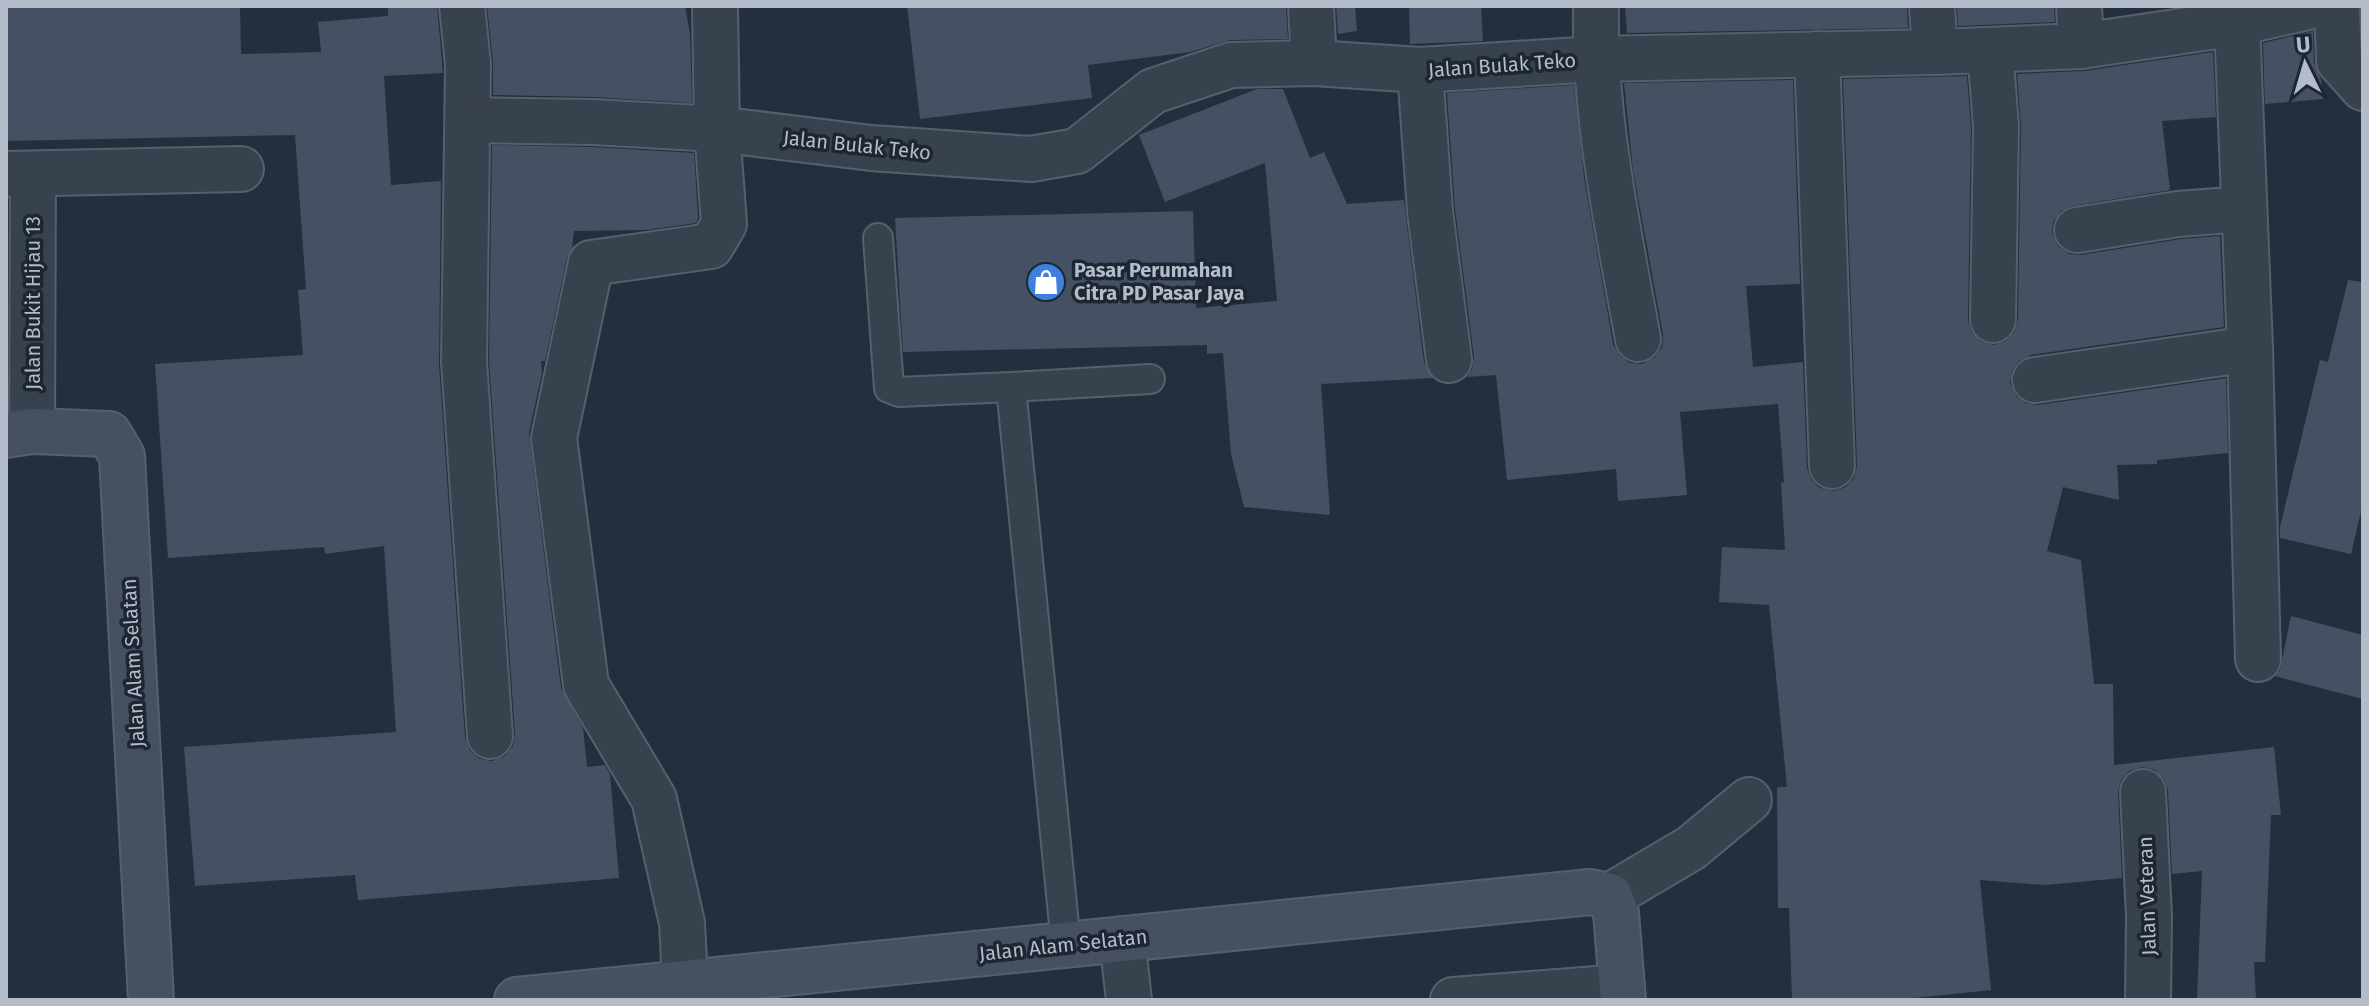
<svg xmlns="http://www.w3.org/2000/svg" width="2369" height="1006" viewBox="0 0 2369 1006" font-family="'Fira Sans',sans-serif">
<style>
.building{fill:#455162}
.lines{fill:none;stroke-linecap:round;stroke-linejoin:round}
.lane-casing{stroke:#565f6c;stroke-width:32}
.street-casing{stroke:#565f6c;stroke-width:48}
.secondary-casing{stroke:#565f6c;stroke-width:48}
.lane{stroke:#38414e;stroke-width:28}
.street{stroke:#38414e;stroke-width:44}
.secondary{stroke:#465061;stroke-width:44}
.labels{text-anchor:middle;stroke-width:7;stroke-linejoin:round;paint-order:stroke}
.street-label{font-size:20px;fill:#b4bcc9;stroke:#1d2633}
.poi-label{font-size:20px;font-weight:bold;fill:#b4bcc9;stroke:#1d2633;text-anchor:start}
</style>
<rect width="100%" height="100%" fill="#242f3e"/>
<!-- building -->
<g class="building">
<path d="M 6,6 L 240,6 L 241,54 L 321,52 L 318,22 L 388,16 L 388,6 L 437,6 L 443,73 L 384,76 L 391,185 L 441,181 L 439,364 L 465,738 L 470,751 L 480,759 L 492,761 L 505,756 L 513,746 L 515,734 L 489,361 L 492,145 L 592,147 L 694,153 L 698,218 L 696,223 L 646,230 L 574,231 L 572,248 L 567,258 L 545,361 L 541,361 L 542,373 L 529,433 L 561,688 L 583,728 L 587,767 L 605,765 L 610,774 L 619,878 L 358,900 L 355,875 L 195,886 L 184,747 L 396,732 L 384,546 L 325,554 L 324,547 L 168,558 L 155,364 L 303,355 L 298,290 L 306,289 L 295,135 L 6,141 Z"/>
<path d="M 487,6 L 685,6 L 690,34 L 692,103 L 593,97 L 493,95 L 493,62 Z"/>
<path d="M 907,6 L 1286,6 L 1288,39 L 1230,40 L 1190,52 L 1088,65 L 1092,98 L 920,119 Z"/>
<path d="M 1336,6 L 1355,6 L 1357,31 L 1338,34 Z"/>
<path d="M 1409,6 L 1481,6 L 1483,41 L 1410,44 Z"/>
<path d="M 1625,6 L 1907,6 L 1908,28 L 1627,33 Z"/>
<path d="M 1957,6 L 2054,6 L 2055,22 L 1958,26 Z"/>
<path d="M 2313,31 L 2314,62 L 2321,79 L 2323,99 L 2265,104 L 2263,43 Z"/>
<path d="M 2213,52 L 2216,117 L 2162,121 L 2170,190 L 2072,206 L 2061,211 L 2053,222 L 2052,233 L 2058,246 L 2069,254 L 2080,255 L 2181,239 L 2220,236 L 2224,327 L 2031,355 L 2019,361 L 2012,371 L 2010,383 L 2016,396 L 2026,403 L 2038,405 L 2226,378 L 2228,453 L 2157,460 L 2157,464 L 2117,465 L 2119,500 L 2063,487 L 2047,551 L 2081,560 L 2094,684 L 2113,684 L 2114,765 L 2274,747 L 2281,815 L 2271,815 L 2265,962 L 2254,962 L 2256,1000 L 2197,1000 L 2202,871 L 2172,874 L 2168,790 L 2164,779 L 2155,770 L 2143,767 L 2129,771 L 2121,780 L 2118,792 L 2122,878 L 2045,885 L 1980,880 L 1991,990 L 1896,1000 L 1792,1000 L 1789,908 L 1778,908 L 1777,787 L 1787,787 L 1769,605 L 1719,602 L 1722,547 L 1785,550 L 1781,483 L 1784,482 L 1778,404 L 1680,412 L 1687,495 L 1618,501 L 1616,469 L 1507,480 L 1496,375 L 1467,377 L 1472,369 L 1474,357 L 1455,209 L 1447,93 L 1574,85 L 1584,177 L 1613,344 L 1620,356 L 1630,363 L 1642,364 L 1655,357 L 1662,347 L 1663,334 L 1633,170 L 1624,83 L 1793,80 L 1800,284 L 1746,286 L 1753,367 L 1803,362 L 1807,468 L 1811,480 L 1820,488 L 1834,491 L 1846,487 L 1854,478 L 1857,465 L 1843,79 L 1967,76 L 1971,127 L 1968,320 L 1971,331 L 1980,341 L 1993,345 L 2006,341 L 2014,333 L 2018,320 L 2021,126 L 2017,74 L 2084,71 Z"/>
<path d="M 1257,89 L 1283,89 L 1310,158 L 1324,152 L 1347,204 L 1404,200 L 1424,363 L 1433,378 L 1321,384 L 1330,515 L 1244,507 L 1231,454 L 1223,353 L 1207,354 L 1207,345 L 903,352 L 895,218 L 1193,211 L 1196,308 L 1277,301 L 1265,163 L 1165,202 L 1139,135 Z"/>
<path d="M 2348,280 L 2363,282 L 2363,503 L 2351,554 L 2280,538 L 2280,527 L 2320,360 L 2328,362 Z"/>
<path d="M 2291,616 L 2363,635 L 2363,699 L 2275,676 L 2280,670 Z"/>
</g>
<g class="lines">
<defs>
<g id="lane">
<path d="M 878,238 L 889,388 L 899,392 L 1011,387 L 1066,945"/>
<path d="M 1011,387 L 1150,379"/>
</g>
<g id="street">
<path d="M 462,6 L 468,64 L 464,362 L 490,736"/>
<path d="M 1311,6 L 1314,63"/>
<path d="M 1596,6 C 1594,118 1618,229 1638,339"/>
<path d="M 1932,6 L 1935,52"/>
<path d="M 2079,6 L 2081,46"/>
<path d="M 2337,6 L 2339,61 L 2363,88"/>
<path d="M 2237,23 L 2250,349 L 2258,659"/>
<path d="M 1990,50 L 1996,126 L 1993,320"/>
<path d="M 1817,54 L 1832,466"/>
<path d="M 1420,70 L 1430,211 L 1449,360"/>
<path d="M 468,120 L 593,122 L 717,129 L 871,148 L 1031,159 L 1077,151 L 1153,91 L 1231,65 L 1314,63 L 1420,70 L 1595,59 L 1935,52 L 2081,46 L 2237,23 L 2312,6"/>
<path d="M 6,174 L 241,169"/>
<path d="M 2077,230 L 2178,214 L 2244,209"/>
<path d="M 2035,380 L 2250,349"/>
<path d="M 32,431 L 33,174"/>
<path d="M 2143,792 L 2149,917 L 2148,1000"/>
<path d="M 1610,896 L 1691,848 L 1749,800"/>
<path d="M 1122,939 L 1129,1000"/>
<path d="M 685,981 L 682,923 L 654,799 L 586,685 L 554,438 L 591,263 L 711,246 L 724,224 L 717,129 L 715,6"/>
<path d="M 1453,1000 L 1622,987"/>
</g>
<g id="secondary">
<path d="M 6,435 L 32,431 L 109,434 L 122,456 L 151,1000"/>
<path d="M 517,1000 L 1590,892 L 1610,896 L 1616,913 L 1623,1000"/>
</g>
</defs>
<!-- lane casing -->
<use href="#lane" class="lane-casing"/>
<!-- street casing -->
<use href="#street" class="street-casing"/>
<!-- secondary casing -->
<use href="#secondary" class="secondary-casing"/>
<!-- lane -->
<use href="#lane" class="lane"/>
<!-- street -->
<use href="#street" class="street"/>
<!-- secondary -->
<use href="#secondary" class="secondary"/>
</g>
<!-- icons -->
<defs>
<symbol id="shop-disc" viewBox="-11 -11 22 22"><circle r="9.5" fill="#3f7fe0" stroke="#1d2633"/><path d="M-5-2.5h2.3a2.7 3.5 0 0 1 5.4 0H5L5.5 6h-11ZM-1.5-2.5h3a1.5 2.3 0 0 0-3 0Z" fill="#fff"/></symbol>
</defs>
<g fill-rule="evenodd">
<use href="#shop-disc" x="1024" y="260" width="44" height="44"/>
</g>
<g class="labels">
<!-- street labels -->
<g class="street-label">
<text transform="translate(1502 65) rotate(-4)" y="7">Jalan Bulak Teko</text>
<text transform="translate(857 145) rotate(6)" y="7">Jalan Bulak Teko</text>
<text transform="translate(33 303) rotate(-90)" y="7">Jalan Bukit Hijau 13</text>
<text transform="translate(133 663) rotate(-93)" y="7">Jalan Alam Selatan</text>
<text transform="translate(2147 896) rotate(-92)" y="7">Jalan Veteran</text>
<text transform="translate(1063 945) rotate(-6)" y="7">Jalan Alam Selatan</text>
</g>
<!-- poi labels -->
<g class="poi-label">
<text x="1074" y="277">Pasar Perumahan<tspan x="1074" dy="23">Citra PD Pasar Jaya</tspan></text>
</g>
</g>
<!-- border -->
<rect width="2369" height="1006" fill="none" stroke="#b4bcc9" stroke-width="16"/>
<!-- north arrow -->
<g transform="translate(2305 64) rotate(355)" stroke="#1d2633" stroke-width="6" paint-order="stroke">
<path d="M0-6L14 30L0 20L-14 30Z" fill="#b4bcc9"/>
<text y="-12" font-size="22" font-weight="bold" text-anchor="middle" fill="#b4bcc9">U</text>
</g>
</svg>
